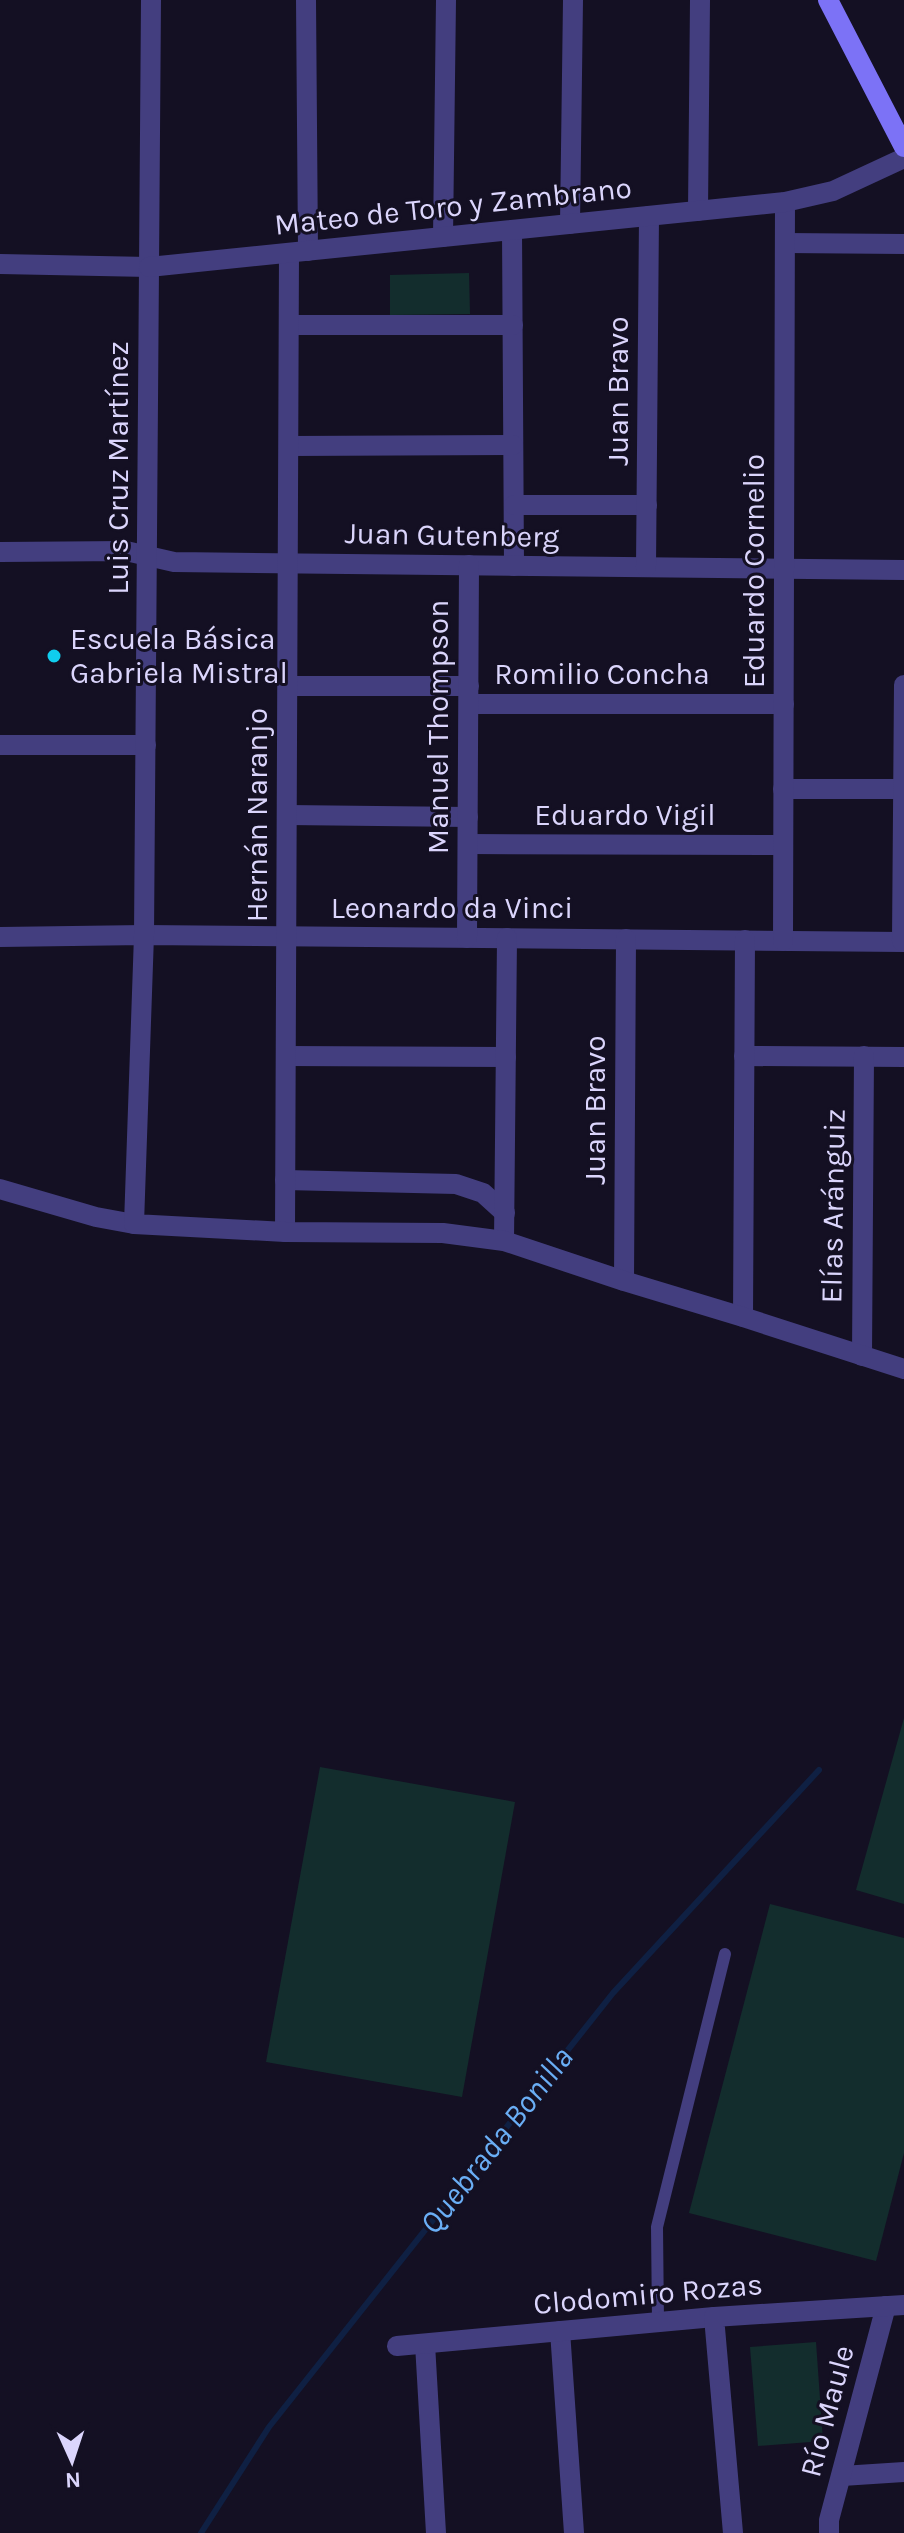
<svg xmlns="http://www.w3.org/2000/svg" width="904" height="2533" viewBox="0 0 904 2533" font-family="Karla,sans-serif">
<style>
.green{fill:#132d2d}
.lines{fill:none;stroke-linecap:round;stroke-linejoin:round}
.stream{stroke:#0f2043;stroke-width:6}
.service{stroke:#433e7f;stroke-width:12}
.minor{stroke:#433e7f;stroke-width:20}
.tertiary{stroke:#433e7f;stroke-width:20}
.secondary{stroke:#7c72f6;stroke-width:20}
.poi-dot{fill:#10cdee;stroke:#141023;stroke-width:3}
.labels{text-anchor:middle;stroke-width:6;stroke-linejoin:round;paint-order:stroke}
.street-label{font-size:30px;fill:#dbd5fc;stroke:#141023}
.poi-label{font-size:30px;fill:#dbd5fc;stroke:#141023;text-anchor:start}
.water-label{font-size:32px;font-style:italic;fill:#6aaef5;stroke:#141023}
</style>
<rect width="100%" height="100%" fill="#141023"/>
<!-- green -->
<g class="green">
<path d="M 469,273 L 470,314 L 390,315 L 390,275 Z"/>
<path d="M 904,1718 L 904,1904 L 856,1890 Z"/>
<path d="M 320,1767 L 515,1802 L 462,2097 L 266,2062 Z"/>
<path d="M 770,1904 L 904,1938 L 904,2153 L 876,2261 L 689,2213 Z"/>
<path d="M 816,2342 L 823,2441 L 758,2446 L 750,2347 Z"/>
</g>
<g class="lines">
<!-- stream -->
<path class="stream" d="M 201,2533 L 269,2427 L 613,1993 L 819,1770"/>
<!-- service -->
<path class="service" d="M 658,2322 L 657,2227 L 725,1954"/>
<!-- minor -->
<g class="minor">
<path d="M 306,0 L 308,251"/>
<path d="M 698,211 L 700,0"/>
<path d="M 570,224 L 573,0"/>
<path d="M 512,230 L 514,566"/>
<path d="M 443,237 L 446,0"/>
<path d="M 785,243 L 904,244"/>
<path d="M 0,264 L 149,267"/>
<path d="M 289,325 L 513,325"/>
<path d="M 289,446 L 513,445"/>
<path d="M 514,505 L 647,505"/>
<path d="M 0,552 L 126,551 L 174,562 L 904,570"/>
<path d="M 646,567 L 649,216"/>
<path d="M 288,686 L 469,686"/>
<path d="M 469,704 L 784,704"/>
<path d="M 0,745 L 146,745"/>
<path d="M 783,789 L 903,789"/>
<path d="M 287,815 L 468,817"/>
<path d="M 468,844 L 783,845"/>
<path d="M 0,937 L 144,935 L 904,942"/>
<path d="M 467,938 L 469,565"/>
<path d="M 783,941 L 785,202"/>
<path d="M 902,941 L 904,685"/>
<path d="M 286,1056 L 506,1057"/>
<path d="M 744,1056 L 904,1057"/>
<path d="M 285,1180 L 456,1184 L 483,1193 L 505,1213"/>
<path d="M 0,1189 L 96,1217 L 134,1224"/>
<path d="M 285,1232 L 289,253"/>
<path d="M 504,1241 L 507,938"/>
<path d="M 624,1281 L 626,939"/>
<path d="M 743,1317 L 745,940"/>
<path d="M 862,1356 L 864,1056"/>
<path d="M 560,2331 L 574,2533"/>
<path d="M 425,2344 L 436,2533"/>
<path d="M 397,2346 L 714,2317"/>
<path d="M 842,2476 L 904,2472"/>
<path d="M 829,2533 L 829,2520 L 886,2306"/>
</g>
<!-- tertiary -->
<g class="tertiary">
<path d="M 151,0 L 144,935 L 134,1224 L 285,1232 L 443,1233 L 504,1241 L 624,1281 L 743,1317 L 904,1369"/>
<path d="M 149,267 L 785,202 L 833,191 L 904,158"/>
<path d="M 733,2533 L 714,2317 L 904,2305"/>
</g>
<!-- secondary -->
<path class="secondary" d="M 828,0 L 904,147"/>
</g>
<!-- markers -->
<circle class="poi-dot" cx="54" cy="656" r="8"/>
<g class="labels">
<!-- street labels -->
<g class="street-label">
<text transform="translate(453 206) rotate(-6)" y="10">Mateo de Toro y Zambrano</text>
<text transform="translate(618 391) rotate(-90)" y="10">Juan Bravo</text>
<text transform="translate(118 468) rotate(-90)" y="10">Luis Cruz Martínez</text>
<text transform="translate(452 535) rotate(1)" y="10">Juan Gutenberg</text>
<text transform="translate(754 571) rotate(-90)" y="10">Eduardo Cornelio</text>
<text x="602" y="684">Romilio Concha</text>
<text transform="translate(438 727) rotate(-90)" y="10">Manuel Thompson</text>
<text transform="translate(257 815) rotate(-90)" y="10">Hernán Naranjo</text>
<text x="625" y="825">Eduardo Vigil</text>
<text x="452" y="918">Leonardo da Vinci</text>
<text transform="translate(595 1110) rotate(-90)" y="10">Juan Bravo</text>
<text transform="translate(833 1206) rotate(-89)" y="10">Elías Aránguiz</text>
<text transform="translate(648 2294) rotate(-5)" y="10">Clodomiro Rozas</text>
<text transform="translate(827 2411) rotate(-75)" y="10">Río Maule</text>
</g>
<!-- poi labels -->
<g class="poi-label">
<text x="70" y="649">Escuela Básica<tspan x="70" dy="34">Gabriela Mistral</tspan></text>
</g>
<!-- water labels -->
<g class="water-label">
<text transform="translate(496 2140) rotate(-52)" y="11">Quebrada Bonilla</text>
</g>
</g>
<!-- north arrow -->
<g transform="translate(72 2461) rotate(177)" stroke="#141023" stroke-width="6" paint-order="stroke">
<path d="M0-6L14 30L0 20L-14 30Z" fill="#dbd5fc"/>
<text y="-12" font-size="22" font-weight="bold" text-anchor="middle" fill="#dbd5fc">N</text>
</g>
</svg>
